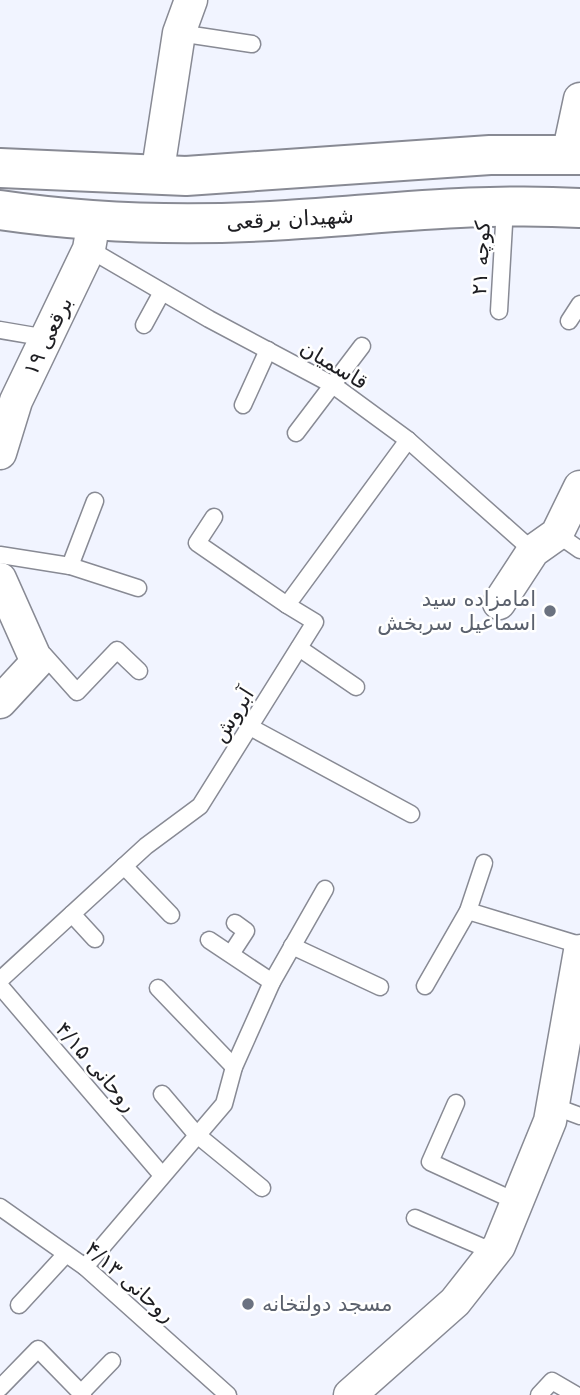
<svg xmlns="http://www.w3.org/2000/svg" width="580" height="1395" viewBox="0 0 580 1395" font-family="'DejaVu Sans',Cairo,sans-serif">
<style>
.lines{fill:none;stroke-linecap:round;stroke-linejoin:round}
.lane-casing{stroke:#888a94;stroke-width:19}
.street-casing{stroke:#888a94;stroke-width:35}
.secondary-casing{stroke:#888a94;stroke-width:42}
.lane{stroke:#fff;stroke-width:16}
.street{stroke:#fff;stroke-width:32}
.secondary{stroke:#fff;stroke-width:38}
.worship-dot{fill:#6b7280;stroke:#fff;stroke-width:2.5}
.labels{text-anchor:middle;stroke-width:5;stroke-linejoin:round;paint-order:stroke}
.street-label{font-size:21px;fill:#1e1e22;stroke:#fff}
.worship-label{font-size:21px;fill:#5b616d;stroke:#fff;text-anchor:end}
</style>
<rect width="100%" height="100%" fill="#f1f4ff"/>
<g class="lines">
<defs>
<g id="lane">
<path d="M 179,33 L 252,44"/>
<path d="M 89,249 L 209,319 L 333,385 L 408,440 L 533,551"/>
<path d="M 499,311 L 505,207"/>
<path d="M 569,321 L 580,304"/>
<path d="M 144,325 L 162,292"/>
<path d="M 0,330 L 47,338"/>
<path d="M 243,405 L 268,350"/>
<path d="M 296,433 L 362,346"/>
<path d="M 214,517 L 197,543 L 287,605"/>
<path d="M 557,534 L 580,550"/>
<path d="M 0,555 L 70,566 L 138,588"/>
<path d="M 70,566 L 95,501"/>
<path d="M 299,648 L 356,687"/>
<path d="M 39,660 L 44,655 L 77,692 L 117,650 L 139,671"/>
<path d="M 250,727 L 411,814"/>
<path d="M 124,866 L 171,915"/>
<path d="M 468,911 L 580,945"/>
<path d="M 72,914 L 95,939"/>
<path d="M 209,940 L 272,982"/>
<path d="M 292,946 L 380,987"/>
<path d="M 231,954 L 246,931 L 235,923"/>
<path d="M 0,980 L 146,846 L 200,806 L 315,622 L 287,605 L 408,440"/>
<path d="M 0,986 L 161,1174"/>
<path d="M 425,986 L 468,911 L 484,863"/>
<path d="M 158,988 L 234,1067"/>
<path d="M 162,1094 L 196,1134 L 262,1188"/>
<path d="M 456,1103 L 430,1162 L 517,1202"/>
<path d="M 553,1106 L 580,1116"/>
<path d="M 0,1207 L 85,1267 L 228,1395"/>
<path d="M 415,1218 L 494,1252"/>
<path d="M 85,1267 L 224,1104 L 234,1067 L 272,982 L 325,889"/>
<path d="M 19,1305 L 66,1254"/>
<path d="M 0,1388 L 38,1349 L 83,1395"/>
<path d="M 81,1393 L 112,1361"/>
<path d="M 539,1395 L 552,1381 L 576,1395"/>
</g>
<g id="street">
<path d="M 568,155 L 580,99"/>
<path d="M 157,176 L 179,33 L 191,0"/>
<path d="M 0,453 L 16,401 L 89,249 L 94,220"/>
<path d="M 0,579 L 37,662 L 0,702"/>
<path d="M 499,603 L 533,551 L 557,534 L 580,487"/>
<path d="M 350,1395 L 455,1302 L 499,1246 L 550,1121 L 580,951"/>
</g>
<g id="secondary">
<path d="M 0,168 L 186,176 L 490,155 L 580,155"/>
<path d="M 0,210 C 95,224 192,226 287,220 C 384,214 482,202 580,208"/>
</g>
</defs>
<!-- lane casing -->
<use href="#lane" class="lane-casing"/>
<!-- street casing -->
<use href="#street" class="street-casing"/>
<!-- secondary casing -->
<use href="#secondary" class="secondary-casing"/>
<!-- lane -->
<use href="#lane" class="lane"/>
<!-- street -->
<use href="#street" class="street"/>
<!-- secondary -->
<use href="#secondary" class="secondary"/>
</g>
<!-- markers -->
<g class="worship-dot">
<circle cx="550" cy="611" r="7"/>
<circle cx="248" cy="1304" r="7"/>
</g>
<g class="labels">
<!-- street labels -->
<g class="street-label">
<text transform="translate(290 219) rotate(-3)" y="7">شهیدان برقعی</text>
<text transform="translate(481 258) rotate(-87)" y="7">کوچه ۲۱</text>
<text transform="translate(48 336) rotate(-64)" y="7">برقعی ۱۹</text>
<text transform="translate(334 365) rotate(31)" y="7">قاسمیان</text>
<text transform="translate(233 715) rotate(-58)" y="7">آبروش</text>
<text transform="translate(96 1067) rotate(49)" y="7">روحانی ۴/۱۵</text>
<text transform="translate(130 1282) rotate(41)" y="7">روحانی ۴/۱۳</text>
</g>
<!-- worship labels -->
<g class="worship-label">
<text x="536" y="606">امامزاده سید<tspan x="536" dy="24">اسماعیل سربخش</tspan></text>
<text x="262" y="1311" text-anchor="start">مسجد دولتخانه</text>
</g>
</g>
</svg>
